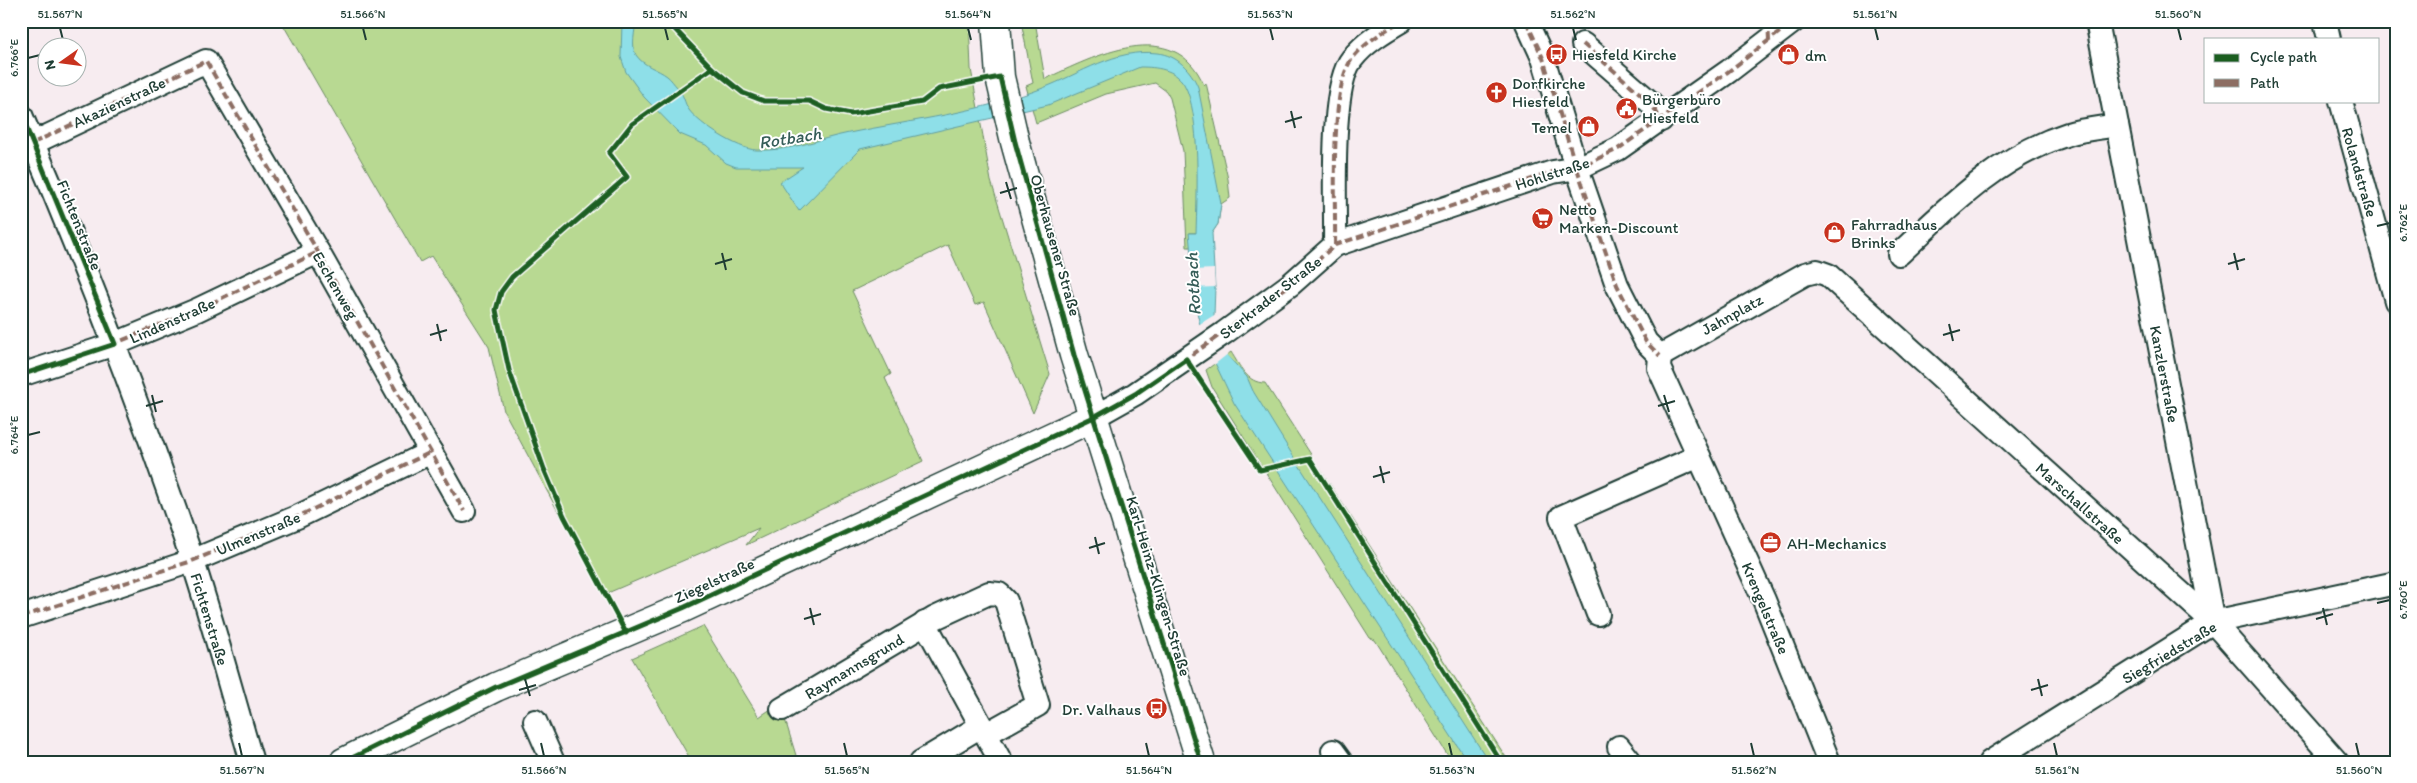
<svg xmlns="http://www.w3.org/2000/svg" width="2417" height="783" viewBox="0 0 2417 783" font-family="Itim,sans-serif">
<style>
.green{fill:#b8d992;stroke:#6c8b63}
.water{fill:#8edfe8;stroke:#629ea0}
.pier{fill:#f7ecf0}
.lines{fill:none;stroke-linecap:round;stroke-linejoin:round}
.minor-casing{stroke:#1f3d34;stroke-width:26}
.major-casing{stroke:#1f3d34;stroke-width:31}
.minor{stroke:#fff;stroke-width:22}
.major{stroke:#fff;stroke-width:28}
.quiet{stroke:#8d6e63;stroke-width:4;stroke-dasharray:8 4;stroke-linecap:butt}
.cycleway-casing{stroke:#fff;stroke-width:8}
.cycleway{stroke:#1b5e20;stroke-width:5}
.ticks{fill:none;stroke:#1f3d34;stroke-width:2}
.labels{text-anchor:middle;stroke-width:4;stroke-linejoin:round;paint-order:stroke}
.poi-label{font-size:16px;fill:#1f3d34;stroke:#fff;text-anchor:start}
.street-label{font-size:16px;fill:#1f3d34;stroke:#fff}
.water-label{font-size:18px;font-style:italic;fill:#355d58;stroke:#fff}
.neatline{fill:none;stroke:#1f3d34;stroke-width:2}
.ticks-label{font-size:12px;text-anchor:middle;fill:#1f3d34}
</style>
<rect width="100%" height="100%" fill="#f7ecf0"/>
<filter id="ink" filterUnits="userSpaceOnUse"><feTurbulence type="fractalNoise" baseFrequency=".02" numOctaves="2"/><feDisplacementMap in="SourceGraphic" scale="10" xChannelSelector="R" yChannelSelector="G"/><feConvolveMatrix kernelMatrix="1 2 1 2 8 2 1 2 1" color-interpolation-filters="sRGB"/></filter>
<g filter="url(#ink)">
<!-- green -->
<g class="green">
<path d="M 281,21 L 969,21 L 971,69 L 991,181 L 1050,374 L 1033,413 L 984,302 L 975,305 L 948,245 L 852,291 L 891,374 L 885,378 L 923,461 L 746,545 L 759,528 L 603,595 L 504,411 L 489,347 L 431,256 L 420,262 Z"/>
<path d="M 1021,21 L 1035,21 L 1045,79 C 1093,57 1174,14 1204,85 L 1206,83 L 1228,179 L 1230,198 L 1221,204 L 1218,224 L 1212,233 L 1190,233 L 1191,247 L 1187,247 L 1183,151 L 1170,98 L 1166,91 L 1155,83 L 1106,94 L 1036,123 L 1026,86 L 1033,83 Z"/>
<path d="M 1231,352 C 1240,366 1247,383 1265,383 L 1509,762 L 1452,762 L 1375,640 L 1370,638 L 1212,387 L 1206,370 Z"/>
<path d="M 703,626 L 759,717 L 780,703 L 798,762 L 692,762 L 632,658 Z"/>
</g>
<!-- water -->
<path class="water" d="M 625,21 L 636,21 C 635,31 631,46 636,55 C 643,66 658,69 667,76 C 671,79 674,84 677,87 C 684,94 684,103 689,110 C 700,125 738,149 756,150 C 787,152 819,139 849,133 C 913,120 981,112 1043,88 C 1080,74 1116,48 1157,53 C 1177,55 1191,70 1198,87 L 1221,204 L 1218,224 L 1212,233 L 1215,287 L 1214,315 L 1227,355 L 1247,377 L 1253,391 L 1295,459 L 1489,762 L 1468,762 L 1234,403 C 1222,377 1208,351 1200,325 C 1192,296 1192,262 1189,233 L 1196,233 C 1197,198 1201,113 1184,84 C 1175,69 1156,67 1140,67 L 1048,105 L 860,149 L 799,211 L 780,182 L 803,167 L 736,167 L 726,163 L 706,145 L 680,134 L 644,97 L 626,72 L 621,57 L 622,23 Z"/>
<!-- pier -->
<g class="pier">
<path d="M 1214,269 L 1215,287 L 1194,288 L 1193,270 Z"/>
<path d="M 1216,314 L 1229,353 L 1214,365 L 1198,325 Z"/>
</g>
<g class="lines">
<defs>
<g id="minor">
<path d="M 1526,21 L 1543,58 L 1572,154 L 1617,285 L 1646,342 L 1660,356"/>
<path d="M 2097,21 L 2213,622"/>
<path d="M 2325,21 L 2329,39"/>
<path d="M 1583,44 L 1651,103 L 1661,120"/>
<path d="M 2341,101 L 2396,301"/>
<path d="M 21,115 C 84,261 141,409 192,559 C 214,626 232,694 252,762"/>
<path d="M 33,143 L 206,61 L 318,252 L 464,511"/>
<path d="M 1335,245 C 1336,205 1329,87 1352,59 C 1364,43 1384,31 1401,21"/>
<path d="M 1899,254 C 1950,206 1999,156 2068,134 C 2083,129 2101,128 2117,125"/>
<path d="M 1660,356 L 1805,274 L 1817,271 L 1828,275 L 2213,622 L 2337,762"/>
<path d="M 1660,356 L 1659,368 L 1764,600 L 1829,762"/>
<path d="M 21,375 L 115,344 L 197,310 L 318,252"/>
<path d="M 1094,417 L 1135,394 L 1224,333 L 1291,284 L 1335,245 L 1553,172 L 1578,168 L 1618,149 L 1729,71 L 1794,21"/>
<path d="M 1598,614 L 1561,517 L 1699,456"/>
<path d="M 21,617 L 192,561 L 297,517 L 431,452"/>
<path d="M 925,623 L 1001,762"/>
<path d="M 782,709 L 935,618 L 989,593 L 999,594 L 1006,601 L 1038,705 L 986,734"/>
<path d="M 535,721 L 553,762"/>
<path d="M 1619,747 L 1631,762"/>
<path d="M 1333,751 L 1341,762"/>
<path d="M 921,762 L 981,726"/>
<path d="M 1990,762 L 2213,622 L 2396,583"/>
</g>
<g id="major">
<path d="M 996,21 L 1000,77 L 1015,142 L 1074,355 L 1201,762"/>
<path d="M 344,762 L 496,687 L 683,608 L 1094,417"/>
</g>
</defs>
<!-- minor casing -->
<use href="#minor" class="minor-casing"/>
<!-- major casing -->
<use href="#major" class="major-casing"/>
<!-- minor -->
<use href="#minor" class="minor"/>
<!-- major -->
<use href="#major" class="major"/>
<!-- quiet -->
<g class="quiet">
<path d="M 1526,21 L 1543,58 L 1572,154 L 1617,285 L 1646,342 L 1660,356"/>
<path d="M 1768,21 L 1769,40"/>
<path d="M 1583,44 L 1651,103 L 1661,120"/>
<path d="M 33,143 L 206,61 L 318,252 L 464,511"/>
<path d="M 1335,245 C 1336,205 1329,87 1352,59 C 1364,43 1384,31 1401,21"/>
<path d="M 111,345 L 197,310 L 318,252"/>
<path d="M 1182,362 L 1291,284 L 1335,245 L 1553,172 L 1578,168 L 1618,149 L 1729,71 L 1794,21"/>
<path d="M 21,617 L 192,561 L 297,517 L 431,452"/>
</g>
<defs>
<g id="cycleway">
<path d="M 667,21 L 712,68 L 743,93 L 764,101 L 809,101 L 826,109 L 851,114 L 922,102 L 939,89 L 1000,77 L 1015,142 L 1074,355 L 1201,762"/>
<path d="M 21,115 L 115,344 L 21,375"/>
<path d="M 626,633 L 564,516 L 544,469 L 509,370 L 496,310 L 501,292 L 512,277 L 627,177 L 609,153 L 632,124 L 712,68"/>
<path d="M 344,762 L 496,687 L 683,608 L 1094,417 L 1135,394 L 1186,359 L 1260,470 L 1310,459 L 1501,762"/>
</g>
</defs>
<!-- cycleway casing -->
<use href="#cycleway" class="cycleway-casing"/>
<!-- cycleway -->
<use href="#cycleway" class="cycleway"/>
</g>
</g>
<!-- ticks -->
<path class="ticks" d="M 60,28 L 63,40M 363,28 L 366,40M 665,28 L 668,40M 968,28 L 971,40M 1270,28 L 1273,40M 1573,28 L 1576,40M 1875,28 L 1878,40M 2178,28 L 2181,40M 28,58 L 40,55M 1291,111 L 1295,128M 1285,122 L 1302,117M 1006,182 L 1011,199M 1000,193 L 1017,188M 2377,226 L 2390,223M 722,253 L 726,270M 2234,253 L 2238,270M 715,264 L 732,259M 2228,264 L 2245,259M 437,324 L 441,341M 1949,324 L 1953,341M 430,335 L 447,330M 1943,335 L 1960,330M 152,395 L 156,412M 1664,395 L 1669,412M 146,406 L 163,401M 1658,406 L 1675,401M 28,435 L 40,432M 1380,466 L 1384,483M 1373,477 L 1390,472M 1095,537 L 1099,554M 1089,548 L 1105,543M 2377,603 L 2390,600M 810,608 L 814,625M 2323,608 L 2327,625M 804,619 L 821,614M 2316,619 L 2333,614M 525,679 L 530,696M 2038,679 L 2042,696M 519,690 L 536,685M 2031,690 L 2048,685M 239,743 L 242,756M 541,743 L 544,756M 844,743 L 847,756M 1146,743 L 1149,756M 1449,743 L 1452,756M 1751,743 L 1754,756M 2054,743 L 2057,756M 2356,743 L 2359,756"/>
<!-- icons -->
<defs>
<symbol id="bus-disc" viewBox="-11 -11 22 22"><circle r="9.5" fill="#c8321e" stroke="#fff"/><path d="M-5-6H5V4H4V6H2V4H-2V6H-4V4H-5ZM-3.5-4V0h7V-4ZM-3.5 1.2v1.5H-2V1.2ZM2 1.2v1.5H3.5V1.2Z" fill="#fff"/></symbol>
<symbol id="shop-disc" viewBox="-11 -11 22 22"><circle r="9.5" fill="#c8321e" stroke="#fff"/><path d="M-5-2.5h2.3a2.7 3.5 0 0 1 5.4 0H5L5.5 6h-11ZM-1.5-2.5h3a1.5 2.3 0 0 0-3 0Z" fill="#fff"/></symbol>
<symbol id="church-disc" viewBox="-11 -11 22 22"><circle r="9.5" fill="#c8321e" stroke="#fff"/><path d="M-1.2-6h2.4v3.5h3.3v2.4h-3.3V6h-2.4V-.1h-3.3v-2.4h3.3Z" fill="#fff"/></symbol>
<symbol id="civic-disc" viewBox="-11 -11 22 22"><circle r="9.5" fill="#c8321e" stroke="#fff"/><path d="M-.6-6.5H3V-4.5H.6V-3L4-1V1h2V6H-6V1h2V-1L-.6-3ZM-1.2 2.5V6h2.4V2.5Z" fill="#fff"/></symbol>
<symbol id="supermarket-disc" viewBox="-11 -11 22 22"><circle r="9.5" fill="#c8321e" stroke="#fff"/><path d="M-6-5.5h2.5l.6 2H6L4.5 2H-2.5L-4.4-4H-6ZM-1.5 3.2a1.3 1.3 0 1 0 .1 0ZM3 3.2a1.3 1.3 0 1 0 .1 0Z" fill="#fff"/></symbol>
<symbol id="office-disc" viewBox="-11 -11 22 22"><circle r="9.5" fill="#c8321e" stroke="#fff"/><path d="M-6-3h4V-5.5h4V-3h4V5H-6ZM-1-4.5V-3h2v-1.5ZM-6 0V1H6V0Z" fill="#fff"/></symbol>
</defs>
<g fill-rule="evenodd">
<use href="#bus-disc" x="1544" y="42" width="25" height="25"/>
<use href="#shop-disc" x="1776" y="42" width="25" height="25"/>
<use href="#church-disc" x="1484" y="80" width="25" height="25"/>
<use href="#civic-disc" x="1614" y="96" width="25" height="25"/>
<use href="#shop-disc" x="1576" y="114" width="25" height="25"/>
<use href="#supermarket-disc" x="1530" y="206" width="25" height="25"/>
<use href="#shop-disc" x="1822" y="220" width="25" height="25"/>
<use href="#office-disc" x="1758" y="530" width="25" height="25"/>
<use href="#bus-disc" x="1144" y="696" width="25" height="25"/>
</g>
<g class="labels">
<!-- poi labels -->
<g class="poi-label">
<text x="1572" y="60">Hiesfeld Kirche</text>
<text x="1805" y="61">dm</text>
<text x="1512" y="89">Dorfkirche<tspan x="1512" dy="18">Hiesfeld</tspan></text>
<text x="1642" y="105">Bürgerbüro<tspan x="1642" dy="18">Hiesfeld</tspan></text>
<text x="1572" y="133" text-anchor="end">Temel</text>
<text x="1559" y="215">Netto<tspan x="1559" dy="18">Marken-Discount</tspan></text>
<text x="1851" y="230">Fahrradhaus<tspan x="1851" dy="18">Brinks</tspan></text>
<text x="1787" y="549">AH-Mechanics</text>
<text x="1141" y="715" text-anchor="end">Dr. Valhaus</text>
</g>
<!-- street labels -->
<g class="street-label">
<text transform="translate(119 102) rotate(-25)" y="6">Akazienstraße</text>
<text transform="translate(2360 172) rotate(74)" y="6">Rolandstraße</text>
<text transform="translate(1552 173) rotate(-18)" y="6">Hohlstraße</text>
<text transform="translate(80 225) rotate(68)" y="6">Fichtenstraße</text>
<text transform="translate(1056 245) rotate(74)" y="6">Oberhausener Straße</text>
<text transform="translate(336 285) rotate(60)" y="6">Eschenweg</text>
<text transform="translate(1270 297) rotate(-38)" y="6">Sterkrader Straße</text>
<text transform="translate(1732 314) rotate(-29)" y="6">Jahnplatz</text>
<text transform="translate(172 320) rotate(-24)" y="6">Lindenstraße</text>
<text transform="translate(2165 374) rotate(79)" y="6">Kanzlerstraße</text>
<text transform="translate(2080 503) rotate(42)" y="6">Marschallstraße</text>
<text transform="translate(258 533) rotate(-23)" y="6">Ulmenstraße</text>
<text transform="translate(714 580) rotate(-25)" y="6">Ziegelstraße</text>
<text transform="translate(1159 586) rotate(73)" y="6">Karl-Heinz-Klingen-Straße</text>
<text transform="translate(1766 608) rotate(67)" y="6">Krengelstraße</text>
<text transform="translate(210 619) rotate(73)" y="6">Fichtenstraße</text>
<text transform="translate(2169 652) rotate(-31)" y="6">Siegfriedstraße</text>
<text transform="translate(854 666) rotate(-31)" y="6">Raymannsgrund</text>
</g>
<!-- water labels -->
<g class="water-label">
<text transform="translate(790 138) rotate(-9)" y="6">Rotbach</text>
<text transform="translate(1193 284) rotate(-93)" y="6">Rotbach</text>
</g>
</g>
<!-- margin -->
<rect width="2417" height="783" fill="none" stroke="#fff" stroke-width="55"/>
<!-- legend -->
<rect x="2204" y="38" width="175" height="65" fill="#ffffff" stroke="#a5b1ae"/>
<rect x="2214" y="54" width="25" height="8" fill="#1b5e20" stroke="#a5b1ae"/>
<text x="2250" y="62" font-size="15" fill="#1f3d34">Cycle path</text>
<rect x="2214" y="79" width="25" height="8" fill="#8d6e63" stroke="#a5b1ae"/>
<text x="2250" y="88" font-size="15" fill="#1f3d34">Path</text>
<!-- north arrow -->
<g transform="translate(62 62) rotate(256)"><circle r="24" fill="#ffffff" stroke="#a5b1ae"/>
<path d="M0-4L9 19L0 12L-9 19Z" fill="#c8321e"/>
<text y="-8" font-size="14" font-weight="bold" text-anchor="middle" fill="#1f3d34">N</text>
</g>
<rect x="28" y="28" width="2362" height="728" class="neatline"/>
<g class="ticks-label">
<text x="60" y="18">51.567°N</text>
<text x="363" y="18">51.566°N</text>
<text x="665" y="18">51.565°N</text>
<text x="968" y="18">51.564°N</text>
<text x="1270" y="18">51.563°N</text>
<text x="1573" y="18">51.562°N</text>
<text x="1875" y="18">51.561°N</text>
<text x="2178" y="18">51.560°N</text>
<text transform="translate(14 58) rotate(-90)" y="4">6.766°E</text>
<text transform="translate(2403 223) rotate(-90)" y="4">6.762°E</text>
<text transform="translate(14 435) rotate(-90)" y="4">6.764°E</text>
<text transform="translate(2403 600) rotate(-90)" y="4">6.760°E</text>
<text x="242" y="774">51.567°N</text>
<text x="544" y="774">51.566°N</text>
<text x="847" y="774">51.565°N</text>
<text x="1149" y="774">51.564°N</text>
<text x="1452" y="774">51.563°N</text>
<text x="1754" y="774">51.562°N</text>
<text x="2057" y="774">51.561°N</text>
<text x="2359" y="774">51.560°N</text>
</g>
</svg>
